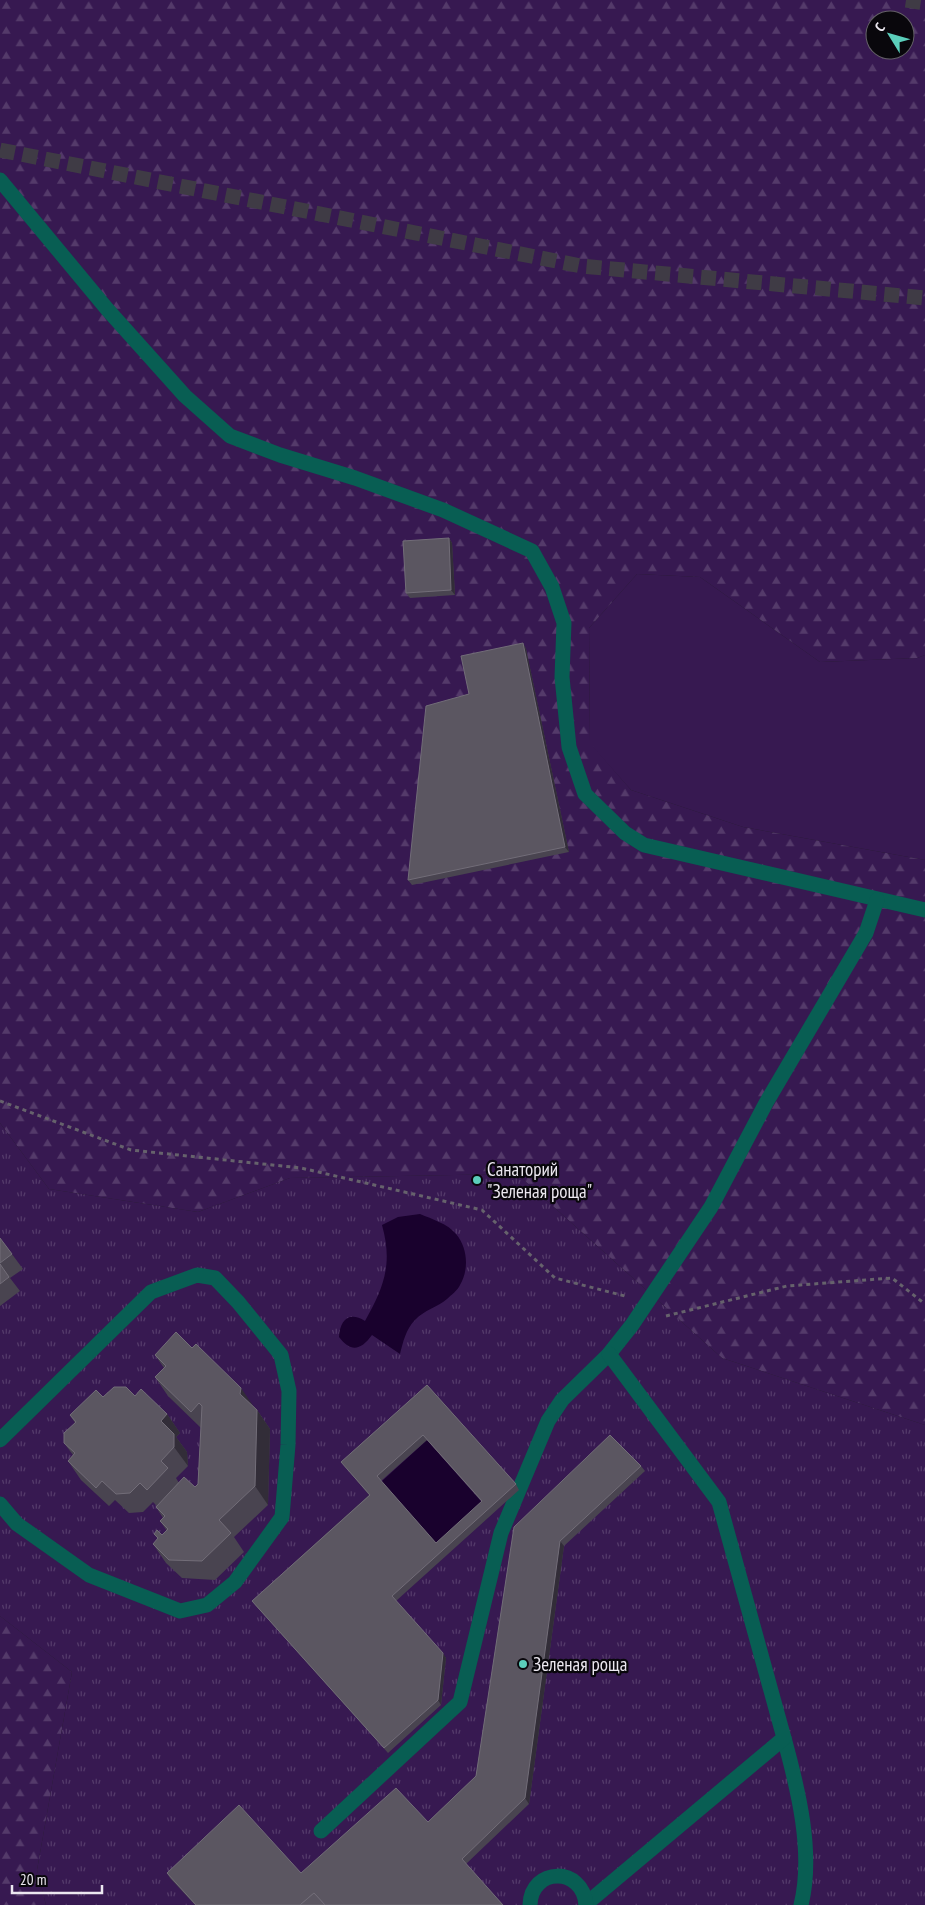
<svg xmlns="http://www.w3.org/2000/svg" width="925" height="1905" viewBox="0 0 925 1905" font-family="'PT Sans Narrow',sans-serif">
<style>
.grass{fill:#371951}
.forest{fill:url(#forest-firs);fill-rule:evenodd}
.park{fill:url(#park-tufts)}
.water{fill:#19012d}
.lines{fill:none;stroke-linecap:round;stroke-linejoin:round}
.trunk-tunnel{stroke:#3f3b45;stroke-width:15;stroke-dasharray:15 8;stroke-linecap:butt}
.path{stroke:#66626c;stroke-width:3;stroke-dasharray:4 4;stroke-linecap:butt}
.service{stroke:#085e53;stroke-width:15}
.wall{fill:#494450;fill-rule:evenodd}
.shaded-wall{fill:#322d38}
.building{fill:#5b5661;stroke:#726d78;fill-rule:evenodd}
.poi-dot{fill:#5bcebb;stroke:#09070c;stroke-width:2}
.labels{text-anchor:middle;stroke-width:4.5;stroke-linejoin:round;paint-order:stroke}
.poi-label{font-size:19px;fill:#ece8f0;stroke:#09070c;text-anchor:start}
</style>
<defs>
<pattern id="forest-firs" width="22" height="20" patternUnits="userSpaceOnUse" patternTransform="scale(1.25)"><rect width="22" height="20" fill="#371951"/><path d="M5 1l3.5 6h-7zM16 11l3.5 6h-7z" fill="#543a6a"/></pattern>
<pattern id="park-tufts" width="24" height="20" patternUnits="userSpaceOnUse" patternTransform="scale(1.25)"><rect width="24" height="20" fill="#371951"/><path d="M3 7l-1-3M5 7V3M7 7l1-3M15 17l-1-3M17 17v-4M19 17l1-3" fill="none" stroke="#543a6a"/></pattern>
</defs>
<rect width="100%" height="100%" fill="#211c27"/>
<!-- grass -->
<path class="grass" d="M 637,574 L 700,577 L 820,662 L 917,658 L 925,655 L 925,860 L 743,827 L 631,790 L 590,744 L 589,628 Z"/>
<!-- forest -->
<g class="forest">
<path d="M 0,0 L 925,0 L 925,655 L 917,658 L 820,662 L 700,577 L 637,574 L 589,628 L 590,743 L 631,790 L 743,827 L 925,860 L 925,1425 L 722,1358 L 517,1174 L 290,1178 L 198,1212 L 49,1189 L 0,1123 ZM 875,20 L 905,20 L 905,50 L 875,50 Z"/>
<path d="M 0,1616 L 72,1672 L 37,1870 L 46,1905 L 0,1905 Z"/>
</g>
<!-- park -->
<path class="park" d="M 0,1123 L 49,1189 L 198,1212 L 290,1178 L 517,1174 L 722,1358 L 925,1425 L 925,1905 L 46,1905 L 37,1870 L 72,1672 L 0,1616 Z"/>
<!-- water -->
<g class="water">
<path d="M 420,1214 C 432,1219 448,1224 456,1234 C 468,1248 469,1270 460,1285 C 458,1290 451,1295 447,1299 C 438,1307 424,1310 415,1320 C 406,1329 403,1342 400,1354 L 372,1335 C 361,1350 351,1353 339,1337 C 340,1320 349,1311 365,1321 C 384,1287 393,1264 382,1225 L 398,1217 Z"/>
<path d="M 427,1440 L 486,1507 L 439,1548 L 381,1482 Z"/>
</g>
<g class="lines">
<!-- trunk-tunnel -->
<g class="trunk-tunnel">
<path d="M 906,0 L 925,3"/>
<path d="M 0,150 L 581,266 L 925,298"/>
</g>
<!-- path -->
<g class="path">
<path d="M 0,1101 L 131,1150 L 301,1168 L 482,1210 L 555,1278 L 625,1296"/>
<path d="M 666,1316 L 787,1286 L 892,1278 L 925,1304"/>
</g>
<!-- service -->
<g class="service">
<path d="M 0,180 L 107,309 L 185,396 L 230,436 L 280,455 L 355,478 L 443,510 L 532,551 L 552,587 L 564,623 L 562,677 L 569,747 L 585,794 L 625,833 L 644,845 L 925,910"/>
<path d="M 0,1440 L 151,1292 L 197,1275 L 215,1278 L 238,1302 L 281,1355 L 289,1391 L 288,1445 L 282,1517 L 235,1582 L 207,1605 L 180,1611 L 89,1575 L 17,1524 L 0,1504"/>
<path d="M 784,1738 C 798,1789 814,1853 801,1905"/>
<path d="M 321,1831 L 460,1702 L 501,1533 L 548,1421 L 562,1400 L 609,1354 L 632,1325 L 711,1207 L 766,1103 L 866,933 L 877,900"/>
<path d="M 586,1904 L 784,1738 L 719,1502 L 609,1354"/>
<path d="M 530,1905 C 531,1867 583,1866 586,1905"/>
</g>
</g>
<!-- wall -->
<g class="wall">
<path d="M 449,538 L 452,543 L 455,595 L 410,598 L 406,593 Z"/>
<path d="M 523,643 L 526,649 L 569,852 L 412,885 L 408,880 L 469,694 Z"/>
<path d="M 0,1238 L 23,1269 L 10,1278 L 20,1291 L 0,1306 Z"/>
<path d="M 155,1355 L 254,1407 L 257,1410 L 270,1429 L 268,1505 L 234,1537 L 244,1552 L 215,1580 L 182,1578 L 166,1563 L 153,1544 L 158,1539 L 154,1534 L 162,1535 L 167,1531 L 160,1521 L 163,1518 L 156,1507 L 157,1506 L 153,1502 L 143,1512 L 129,1513 L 115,1500 L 109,1506 L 81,1480 L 68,1461 L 73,1455 L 64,1443 L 75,1423 L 70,1415 L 103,1397 L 135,1396 L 167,1414 L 180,1433 L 176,1437 L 187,1452 L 188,1466 L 176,1478 L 179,1483 L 195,1487 L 198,1484 L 201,1428 L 168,1396 L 155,1377 L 164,1368 Z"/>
<path d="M 427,1385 L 516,1484 L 519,1490 L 396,1601 L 446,1658 L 441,1705 L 388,1753 L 256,1606 L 252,1601 L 369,1495 L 341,1462 ZM 427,1440 L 482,1502 L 436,1543 L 381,1481 Z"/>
<path d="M 641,1466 L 645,1471 L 564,1546 L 529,1804 L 466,1864 L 503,1905 L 195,1905 L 170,1878 L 167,1873 L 301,1873 L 428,1822 L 476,1776 L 514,1527 Z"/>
</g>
<!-- shaded-wall -->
<g class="shaded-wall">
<path d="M 449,538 L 452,543 L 455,595 L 451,590 Z"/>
<path d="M 523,643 L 526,649 L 569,852 L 565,847 Z"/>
<path d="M 241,1388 L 254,1407 L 240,1394 Z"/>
<path d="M 257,1410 L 270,1429 L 268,1505 L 255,1486 Z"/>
<path d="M 167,1414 L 180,1433 L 176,1437 L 187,1452 L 188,1466 L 174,1447 L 161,1421 Z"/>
<path d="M 560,1541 L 564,1546 L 529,1804 L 525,1798 Z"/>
<path d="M 443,1653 L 446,1658 L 441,1705 L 438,1700 Z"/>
</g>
<!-- building -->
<g class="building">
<path d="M 449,538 L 451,590 L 406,593 L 403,541 Z"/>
<path d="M 523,643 L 565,847 L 408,880 L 426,706 L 469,694 L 461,656 Z"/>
<path d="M 0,1238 L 12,1254 L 0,1263 Z"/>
<path d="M 0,1264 L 9,1277 L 0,1284 Z"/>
<path d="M 176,1332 L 192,1348 L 196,1344 L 241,1388 L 240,1394 L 257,1410 L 255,1486 L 219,1520 L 231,1533 L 202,1561 L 169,1560 L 153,1544 L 158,1538 L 154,1534 L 157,1530 L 162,1535 L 168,1529 L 160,1521 L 165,1516 L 156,1507 L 184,1477 L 195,1487 L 198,1484 L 202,1406 L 199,1403 L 191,1412 L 155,1377 L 166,1366 L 155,1355 Z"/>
<path d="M 427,1385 L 516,1484 L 392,1596 L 443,1653 L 438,1700 L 384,1748 L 252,1601 L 370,1495 L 341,1462 ZM 423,1435 L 482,1501 L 436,1543 L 377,1476 Z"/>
<path d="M 114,1387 L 126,1387 L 135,1396 L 141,1389 L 167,1414 L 161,1421 L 174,1434 L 174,1447 L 161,1461 L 168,1468 L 147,1490 L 140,1483 L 130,1493 L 116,1494 L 102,1481 L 96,1488 L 68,1461 L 75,1453 L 64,1443 L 64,1433 L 76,1422 L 70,1415 L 96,1390 L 103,1397 Z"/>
<path d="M 610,1435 L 641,1466 L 560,1541 L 525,1798 L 462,1859 L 503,1905 L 325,1905 L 314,1893 L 300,1905 L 196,1905 L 167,1873 L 239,1805 L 301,1873 L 396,1788 L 428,1822 L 476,1776 L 514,1527 Z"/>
<path d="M 314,1893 L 325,1905 L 300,1905 Z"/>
</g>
<!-- markers -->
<g class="poi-dot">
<circle cx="477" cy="1180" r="5"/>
<circle cx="523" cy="1664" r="5"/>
</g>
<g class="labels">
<!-- poi labels -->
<g class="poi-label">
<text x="487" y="1176">Санаторий<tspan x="487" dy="22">"Зеленая роща"</tspan></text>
<text x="533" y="1671">Зеленая роща</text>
</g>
</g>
<!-- north arrow -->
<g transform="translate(890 35) rotate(307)"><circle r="24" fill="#09070c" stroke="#646167"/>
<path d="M0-4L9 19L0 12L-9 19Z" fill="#5bcebb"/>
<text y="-8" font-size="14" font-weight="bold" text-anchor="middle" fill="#ece8f0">С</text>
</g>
<!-- scale -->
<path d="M12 1885v8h90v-8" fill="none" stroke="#ece8f0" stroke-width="2.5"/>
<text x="20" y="1885" font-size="15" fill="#ece8f0" stroke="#09070c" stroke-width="4" paint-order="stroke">20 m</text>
</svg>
